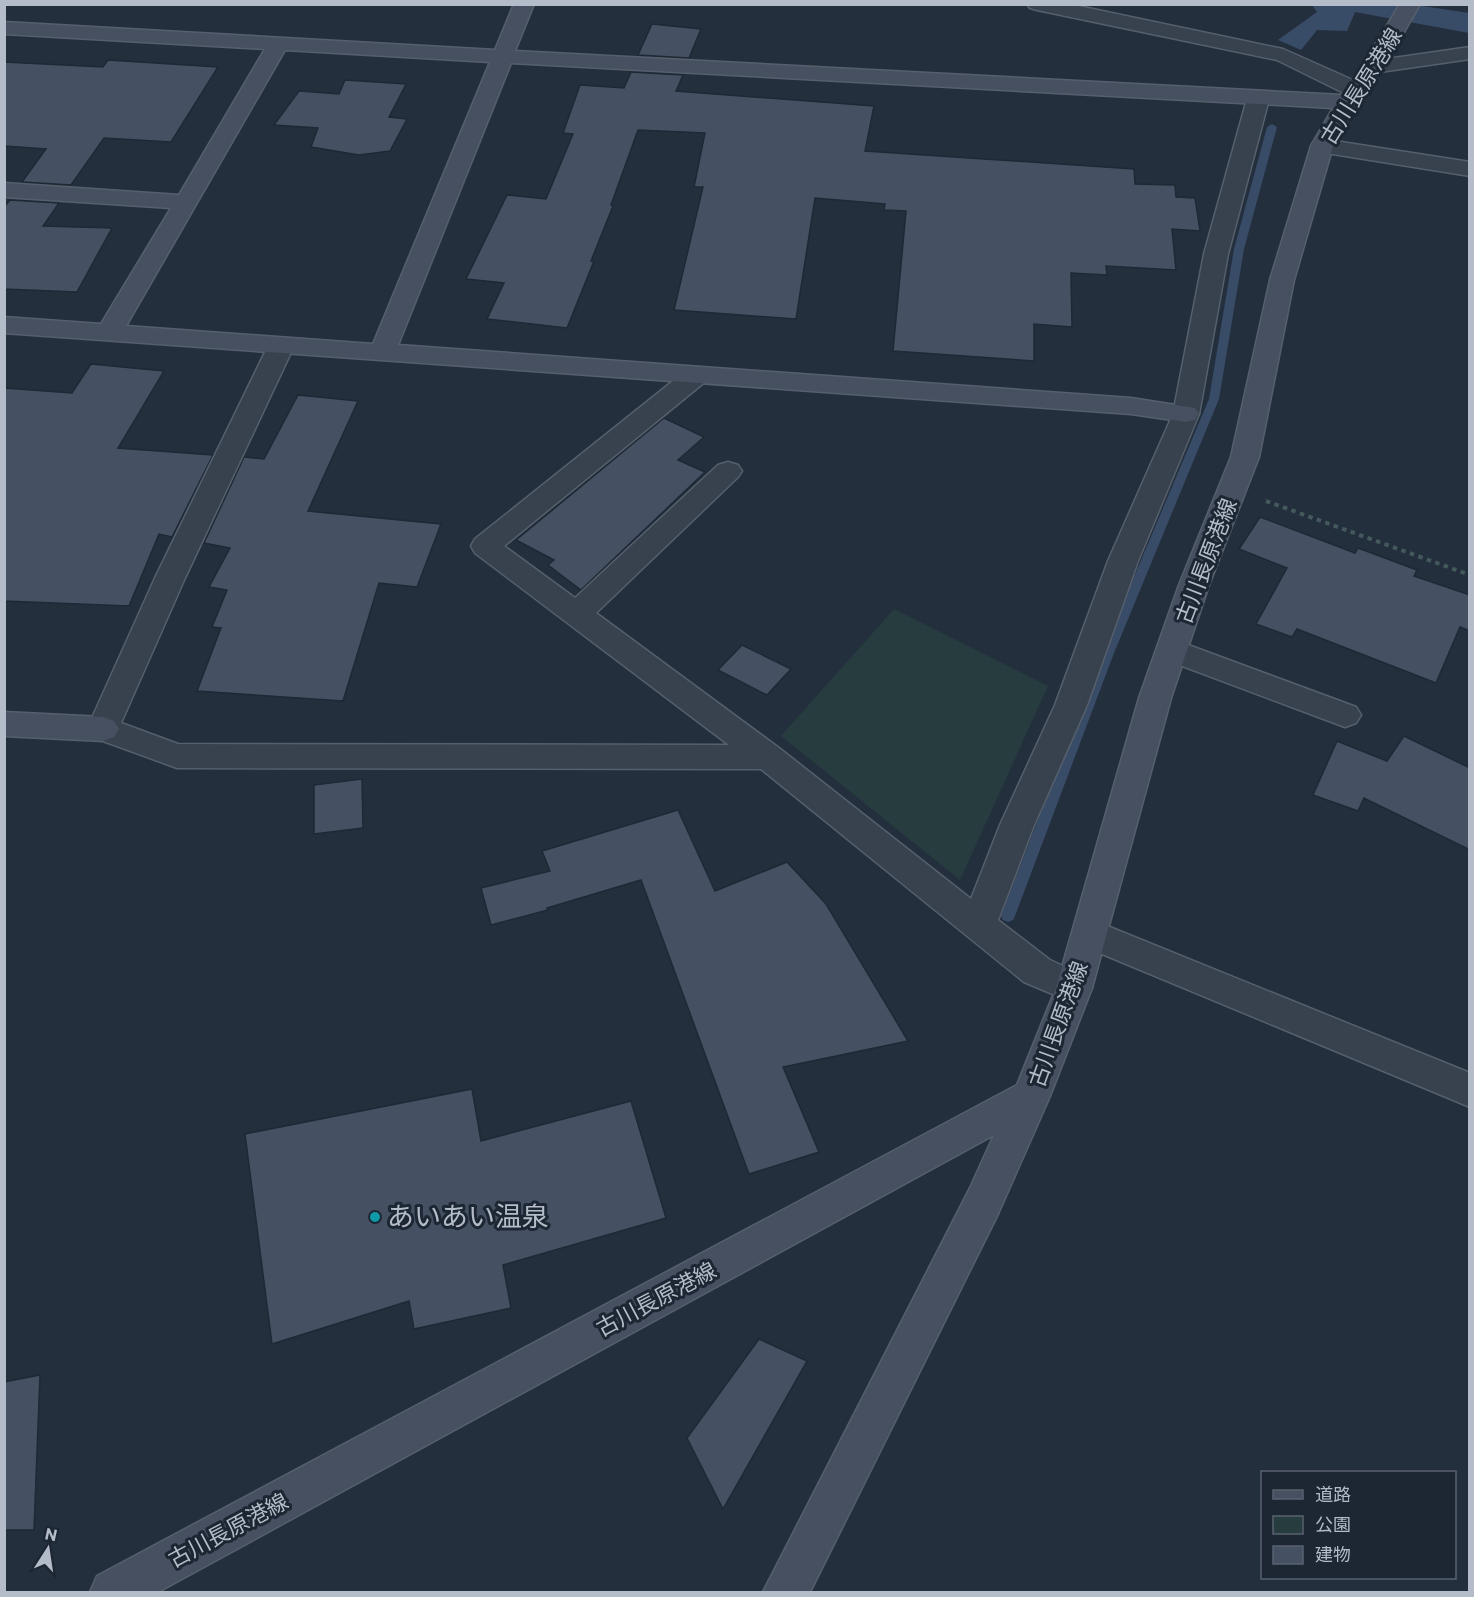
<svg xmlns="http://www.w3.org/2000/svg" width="1474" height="1597" viewBox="0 0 1474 1597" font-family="Commissioner,'Noto Sans JP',sans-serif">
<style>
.green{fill:#263c3f}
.water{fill:#394c67}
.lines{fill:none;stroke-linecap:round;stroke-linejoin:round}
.stream{fill:#394c67;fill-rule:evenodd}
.building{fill:#455162;stroke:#1f2835;stroke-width:1.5}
.street-casing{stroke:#565f6c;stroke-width:3}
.secondary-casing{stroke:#565f6c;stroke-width:3}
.path{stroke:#44595c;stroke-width:4;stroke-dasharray:4.5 4.5;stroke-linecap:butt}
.street{fill:#38414e;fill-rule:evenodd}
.secondary{fill:#465061;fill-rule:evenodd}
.culture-dot{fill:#0f9aa8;stroke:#1d2633;stroke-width:2}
.labels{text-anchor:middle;stroke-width:6;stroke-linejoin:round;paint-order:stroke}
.street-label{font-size:22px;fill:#b4bcc9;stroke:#1d2633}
.near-poi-label{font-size:27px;fill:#b4bcc9;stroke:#1d2633;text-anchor:start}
</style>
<rect width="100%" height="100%" fill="#242f3e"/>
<!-- green -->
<path class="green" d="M 894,609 L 1048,686 L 960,880 L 781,736 Z"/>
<!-- water -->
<path class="water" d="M 1312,5 L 1416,5 L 1469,13 L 1469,33 L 1355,12 L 1347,31 L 1317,30 L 1301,50 L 1278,40 L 1317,12 Z"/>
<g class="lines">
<!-- stream -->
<path class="stream" d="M 1272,124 L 1277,127 L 1244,249 L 1219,399 L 1114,653 L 1015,916 L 1013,920 L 1008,922 L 1003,920 L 1001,916 L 1102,653 L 1209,399 L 1234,249 L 1267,127 Z"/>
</g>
<!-- building -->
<g class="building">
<path d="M 652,24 L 701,29 L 689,58 L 638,55 Z"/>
<path d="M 108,60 L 218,67 L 171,142 L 104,138 L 71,185 L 22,182 L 46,149 L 4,146 L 4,62 L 103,67 Z"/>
<path d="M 631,72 L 683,75 L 676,91 L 874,106 L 865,151 L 1134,169 L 1135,184 L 1175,185 L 1176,197 L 1195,198 L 1200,231 L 1172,229 L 1176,270 L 1106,266 L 1107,275 L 1071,273 L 1072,327 L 1034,324 L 1034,361 L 893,351 L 906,211 L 884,210 L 885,204 L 815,198 L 796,319 L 674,310 L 703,187 L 694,187 L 705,133 L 638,130 L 611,205 L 613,206 L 591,261 L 594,261 L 567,328 L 487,319 L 504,283 L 466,279 L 507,195 L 546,199 L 573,134 L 563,133 L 580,85 L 624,88 Z"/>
<path d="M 345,80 L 406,84 L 389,117 L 407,119 L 390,151 L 359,155 L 311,147 L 318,128 L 274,125 L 299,91 L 339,94 Z"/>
<path d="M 10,200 L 59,203 L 43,226 L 112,228 L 77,292 L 4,289 L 4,207 Z"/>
<path d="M 91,364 L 164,371 L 118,448 L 213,455 L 172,537 L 159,534 L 129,606 L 4,601 L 4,388 L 72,393 Z"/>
<path d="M 298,395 L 358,401 L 308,511 L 441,524 L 417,587 L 379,583 L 343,701 L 197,691 L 221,628 L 212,627 L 227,590 L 209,587 L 230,548 L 204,543 L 244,457 L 264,459 Z"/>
<path d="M 664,418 L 704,437 L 678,460 L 705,472 L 581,590 L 548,565 L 554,560 L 516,540 Z"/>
<path d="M 1260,517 L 1355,553 L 1358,548 L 1417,570 L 1414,576 L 1470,595 L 1470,631 L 1460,627 L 1436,683 L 1297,629 L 1292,637 L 1256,624 L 1287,568 L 1239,549 Z"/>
<path d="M 742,645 L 791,669 L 767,695 L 718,670 Z"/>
<path d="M 1404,736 L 1470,768 L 1470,850 L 1364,798 L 1358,811 L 1313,795 L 1337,741 L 1387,761 Z"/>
<path d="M 362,779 L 363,828 L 314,834 L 314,785 Z"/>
<path d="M 678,810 L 715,891 L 787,862 L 826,904 L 908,1041 L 783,1067 L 819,1152 L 749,1174 L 641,880 L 547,908 L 548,910 L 491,925 L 481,888 L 550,871 L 542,851 Z"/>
<path d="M 472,1089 L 481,1141 L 631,1101 L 666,1218 L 503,1265 L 511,1308 L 414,1329 L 409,1301 L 272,1344 L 245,1134 Z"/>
<path d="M 759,1339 L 807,1361 L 723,1509 L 687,1438 Z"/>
<path d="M 40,1375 L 34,1530 L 4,1530 L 4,1382 Z"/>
</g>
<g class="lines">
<defs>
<g id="street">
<path d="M 1027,4 L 1069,4 L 1283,49 L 1364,85 L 1367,90 L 1364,95 L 1356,96 L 1348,95 L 1277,60 L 1037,10 L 1030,8 Z"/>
<path d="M 1470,47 L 1470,59 L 1373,73 L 1366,71 L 1362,67 L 1366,63 L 1373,61 Z"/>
<path d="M 1258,92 L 1266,94 L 1269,99 L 1228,254 L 1199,414 L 1138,561 L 1087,705 L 1034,825 L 998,920 L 1050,960 L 1087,977 L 1092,988 L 1087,999 L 1074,1003 L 1024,982 L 761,769 L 177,768 L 92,737 L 87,729 L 155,578 L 268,346 L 272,341 L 281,338 L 290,341 L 294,346 L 185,578 L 121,723 L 178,744 L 729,745 L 475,553 L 471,546 L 475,539 L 688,369 L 697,367 L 706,369 L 710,375 L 706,381 L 504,546 L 575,598 L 718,465 L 728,462 L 738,465 L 742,471 L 738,477 L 596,613 L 779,748 L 971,899 L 1000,825 L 1055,705 L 1108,561 L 1173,414 L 1204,254 L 1247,99 L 1250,94 Z"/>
<path d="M 1322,139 L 1470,162 L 1470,176 L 1314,151 L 1311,146 L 1314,141 Z"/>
<path d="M 1172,639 L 1356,707 L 1361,715 L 1356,723 L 1345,727 L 1161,658 L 1157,650 L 1161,642 Z"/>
<path d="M 1090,919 L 1470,1073 L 1470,1107 L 1078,944 L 1072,934 L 1078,924 Z"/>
</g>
<g id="secondary">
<path d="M 514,4 L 534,4 L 515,51 L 1341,95 L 1363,65 L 1400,4 L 1420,4 L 1384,67 L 1357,103 L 1333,146 L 1294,280 L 1259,457 L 1209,585 L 1171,698 L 1092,988 L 1050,1096 L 998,1214 L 810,1592 L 763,1592 L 970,1188 L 994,1135 L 158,1592 L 90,1592 L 97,1576 L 1017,1085 L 1056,988 L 1139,698 L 1179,585 L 1231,457 L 1270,280 L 1311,146 L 1333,108 L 511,63 L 398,345 L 1131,398 L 1195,408 L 1199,414 L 1195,420 L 1186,422 L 1131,414 L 4,333 L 4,317 L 101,324 L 171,208 L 4,197 L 4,183 L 179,195 L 265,49 L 4,34 L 4,22 L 495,50 ZM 285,50 L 490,62 L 373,344 L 126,326 Z"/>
<path d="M 4,712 L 103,717 L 114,721 L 119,729 L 114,737 L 103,741 L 4,736 Z"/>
</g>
</defs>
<!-- street casing -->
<use href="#street" class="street-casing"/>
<!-- secondary casing -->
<use href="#secondary" class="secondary-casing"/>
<!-- path -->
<path class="path" d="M 1266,501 L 1470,575"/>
<!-- street -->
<use href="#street" class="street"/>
<!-- secondary -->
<use href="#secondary" class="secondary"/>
</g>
<!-- markers -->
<circle class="culture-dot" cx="375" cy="1217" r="6"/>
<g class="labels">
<!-- street labels -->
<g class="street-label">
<text transform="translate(1361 86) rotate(-58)" y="8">古川長原港線</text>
<text transform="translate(1206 561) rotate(-69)" y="8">古川長原港線</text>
<text transform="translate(1058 1024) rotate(-70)" y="8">古川長原港線</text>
<text transform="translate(656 1299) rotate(-28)" y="8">古川長原港線</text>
<text transform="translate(228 1530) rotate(-28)" y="8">古川長原港線</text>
</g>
<!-- near-poi labels -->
<g class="near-poi-label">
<text x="387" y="1226">あいあい温泉</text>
</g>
</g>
<!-- border -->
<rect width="1474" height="1597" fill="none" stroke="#b4bcc9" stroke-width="12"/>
<!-- legend -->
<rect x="1261" y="1471" width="195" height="108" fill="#1d2633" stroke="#59626f" stroke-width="1.5"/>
<rect x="1273" y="1490" width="30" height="9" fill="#465061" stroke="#59626f" stroke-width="1.5"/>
<text x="1315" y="1501" font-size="18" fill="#b4bcc9">道路</text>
<rect x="1273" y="1516" width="30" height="18" fill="#263c3f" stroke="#59626f" stroke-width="1.5"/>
<text x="1315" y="1531" font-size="18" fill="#b4bcc9">公園</text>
<rect x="1273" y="1546" width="30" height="18" fill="#455162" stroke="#59626f" stroke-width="1.5"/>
<text x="1315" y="1561" font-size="18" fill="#b4bcc9">建物</text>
<!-- north arrow -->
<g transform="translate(48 1549) rotate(12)" stroke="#1d2633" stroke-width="4.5" paint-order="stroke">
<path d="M0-4.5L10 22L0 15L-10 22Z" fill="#b4bcc9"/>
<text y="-9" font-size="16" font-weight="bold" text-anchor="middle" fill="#b4bcc9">N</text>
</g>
</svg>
